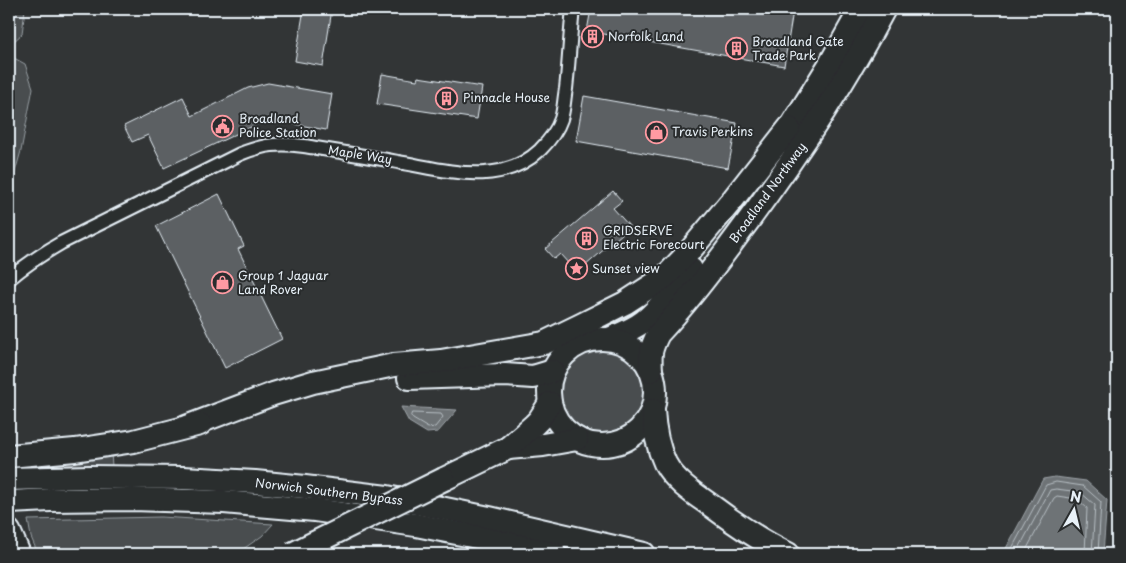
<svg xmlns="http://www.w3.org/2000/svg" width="1126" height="563" viewBox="0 0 1126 563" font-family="'Playpen Sans',sans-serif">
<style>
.green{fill:#494d4f;stroke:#989fa4}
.water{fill:#6e7376;stroke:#9fa5aa}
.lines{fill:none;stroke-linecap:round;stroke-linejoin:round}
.shore{stroke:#b7bfc4;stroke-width:1}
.building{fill:#5c6063;stroke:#e8f1f8}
.street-casing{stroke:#e8f1f8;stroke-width:16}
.highway-casing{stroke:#e8f1f8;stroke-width:26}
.street{stroke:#2a2d2e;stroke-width:12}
.highway{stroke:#2a2d2e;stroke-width:22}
.highway-bridge-casing{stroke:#e8f1f8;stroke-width:26;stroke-linecap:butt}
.highway-bridge{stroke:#2a2d2e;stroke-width:22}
.labels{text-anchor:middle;stroke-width:4;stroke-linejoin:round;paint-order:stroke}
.poi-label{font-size:12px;fill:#e8f1f8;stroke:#2a2d2e;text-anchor:start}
.street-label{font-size:12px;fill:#e8f1f8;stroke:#2a2d2e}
</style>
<rect width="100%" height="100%" fill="#323536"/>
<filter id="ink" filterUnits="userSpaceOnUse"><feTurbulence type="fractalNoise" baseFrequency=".02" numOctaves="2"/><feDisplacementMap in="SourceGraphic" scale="10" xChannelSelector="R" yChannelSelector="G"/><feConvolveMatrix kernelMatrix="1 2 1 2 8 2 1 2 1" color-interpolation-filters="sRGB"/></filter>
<g filter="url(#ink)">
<!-- green -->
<g class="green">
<path d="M 9,9 L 25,9 L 22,34 L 12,43 L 9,42 Z"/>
<path d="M 14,58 L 25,64 L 33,88 L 21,151 L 9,193 L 9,59 Z"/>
<circle cx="603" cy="392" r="44"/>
<path d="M 111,453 L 112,466 L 9,469 L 9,464 Z"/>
<path d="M 161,517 L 273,524 L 262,536 L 236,554 L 38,554 L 31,537 L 28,520 Z"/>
</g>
<!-- water -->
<g class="water">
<path d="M 401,407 L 457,410 L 438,432 L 427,433 L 409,422 Z"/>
<path d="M 1055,477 L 1086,481 L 1107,500 L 1103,554 L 1003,554 L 1043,479 Z"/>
</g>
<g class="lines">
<!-- shore -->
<g class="shore">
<path d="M 412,413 L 441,414 L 443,417 L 435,427 L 428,428 L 413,419 L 411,416 Z"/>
<path d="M 1009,554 L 1046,485 L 1056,482 L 1083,486 L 1101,502 L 1098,554"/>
<path d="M 1016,554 L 1050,490 L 1056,489 L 1080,492 L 1095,505 L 1092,554"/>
<path d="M 1024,554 L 1054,498 L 1057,496 L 1077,499 L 1087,508 L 1085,554"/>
</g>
</g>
<!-- building -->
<g class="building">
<path d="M 304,9 L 332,9 L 323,66 L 295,61 Z"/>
<path d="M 591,9 L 778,9 L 793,11 L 784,66 L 587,31 Z"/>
<path d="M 382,74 L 417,80 L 418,77 L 482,87 L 477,119 L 377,104 Z"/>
<path d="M 268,83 L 332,94 L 326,130 L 268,119 L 164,168 L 148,135 L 132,142 L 124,126 L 183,97 L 192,116 L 248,88 Z"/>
<path d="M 584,96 L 737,123 L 728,168 L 576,141 Z"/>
<path d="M 613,191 L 622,201 L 613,208 L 630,227 L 577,273 L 560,254 L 554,259 L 545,249 Z"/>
<path d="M 219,194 L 244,246 L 238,249 L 282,339 L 225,368 L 156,226 Z"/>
</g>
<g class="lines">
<defs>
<path id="street" d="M 9,279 C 25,265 42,254 61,243 L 240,154 C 265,144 278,143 304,146 C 335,151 367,156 398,162 C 446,170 500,188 540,150 C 549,141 557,131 561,119 C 564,109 564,99 566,89 C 569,62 570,35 573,9"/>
<g id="highway">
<path d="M 782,141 L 830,64 L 861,9"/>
<path d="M 609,339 C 621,334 634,329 644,321 C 662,307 676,286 691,269"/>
<circle cx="602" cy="392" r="53"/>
<path d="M 651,371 C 650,354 650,350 658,334 C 686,304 712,270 737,236 C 791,164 842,89 884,9"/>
<path d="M 409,378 L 471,376 L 505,375 L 533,377 L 553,371"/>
<path d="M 653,410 C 654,429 657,446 665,463 C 675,482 696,495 713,507 C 737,525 761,541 788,554"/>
<path d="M 186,427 L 273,394 L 313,382 L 394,365 L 441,361 L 544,343 L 581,325 L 625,303 L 665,277 L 688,253 L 734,198 L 789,128"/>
<path d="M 508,448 L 543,445 L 577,439"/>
<path d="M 9,456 L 75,450 L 134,441 L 200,424"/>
<path d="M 9,479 L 90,477 L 183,478 L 255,482 L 305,487 L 387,497 L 489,518 L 644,554"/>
<path d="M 444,479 L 508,448 L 534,425 L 539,420 L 550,403"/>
<path d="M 9,502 L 50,500 L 133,499 L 224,502 L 315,510 L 416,525 L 512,544 L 555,554"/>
<path d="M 9,531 L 19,554"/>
</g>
</defs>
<!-- street casing -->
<use href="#street" class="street-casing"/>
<!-- highway casing -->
<use href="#highway" class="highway-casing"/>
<!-- street -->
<use href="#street" class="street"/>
<!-- highway -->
<use href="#highway" class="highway"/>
<defs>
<path id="highway-bridge" d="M 292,554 L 444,479"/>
</defs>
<!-- highway-bridge casing -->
<use href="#highway-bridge" class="highway-bridge-casing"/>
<!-- highway-bridge -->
<use href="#highway-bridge" class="highway-bridge"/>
</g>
</g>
<!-- icons -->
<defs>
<symbol id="building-ring" viewBox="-11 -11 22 22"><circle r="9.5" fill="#2a2d2e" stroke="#ff9aa2" stroke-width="1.5"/><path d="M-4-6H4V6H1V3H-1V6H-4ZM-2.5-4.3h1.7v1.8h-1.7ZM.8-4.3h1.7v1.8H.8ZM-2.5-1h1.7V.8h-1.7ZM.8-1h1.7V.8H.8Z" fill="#ff9aa2"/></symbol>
<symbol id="civic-ring" viewBox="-11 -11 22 22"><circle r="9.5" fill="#2a2d2e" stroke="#ff9aa2" stroke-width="1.5"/><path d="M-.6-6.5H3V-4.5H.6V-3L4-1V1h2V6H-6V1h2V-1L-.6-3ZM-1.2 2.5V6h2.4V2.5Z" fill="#ff9aa2"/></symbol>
<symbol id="shop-ring" viewBox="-11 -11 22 22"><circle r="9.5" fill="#2a2d2e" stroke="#ff9aa2" stroke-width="1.5"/><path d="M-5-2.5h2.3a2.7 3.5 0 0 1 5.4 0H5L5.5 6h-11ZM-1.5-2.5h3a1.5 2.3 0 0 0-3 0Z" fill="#ff9aa2"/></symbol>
<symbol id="sight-ring" viewBox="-11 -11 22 22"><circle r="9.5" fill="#2a2d2e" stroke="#ff9aa2" stroke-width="1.5"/><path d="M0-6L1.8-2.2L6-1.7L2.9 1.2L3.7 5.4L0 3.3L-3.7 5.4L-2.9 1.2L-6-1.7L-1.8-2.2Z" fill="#ff9aa2"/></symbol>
</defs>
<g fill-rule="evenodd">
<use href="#building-ring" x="580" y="24" width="25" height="25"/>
<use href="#building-ring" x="724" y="36" width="25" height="25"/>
<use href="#building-ring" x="434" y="86" width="25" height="25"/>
<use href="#civic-ring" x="210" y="114" width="25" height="25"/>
<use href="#shop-ring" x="644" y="120" width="25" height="25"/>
<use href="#building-ring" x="574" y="226" width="25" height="25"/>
<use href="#sight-ring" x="564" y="256" width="25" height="25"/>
<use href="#shop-ring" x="210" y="270" width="25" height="25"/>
</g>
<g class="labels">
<!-- poi labels -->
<g class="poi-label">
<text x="608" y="41">Norfolk Land</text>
<text x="752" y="46">Broadland Gate<tspan x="752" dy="14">Trade Park</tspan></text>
<text x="463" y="102">Pinnacle House</text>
<text x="239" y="123">Broadland<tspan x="239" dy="14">Police Station</tspan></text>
<text x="672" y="136">Travis Perkins</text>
<text x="603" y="235">GRIDSERVE<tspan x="603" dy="14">Electric Forecourt</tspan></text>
<text x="592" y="273">Sunset view</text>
<text x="238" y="280">Group 1 Jaguar<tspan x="238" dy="14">Land Rover</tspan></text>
</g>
<!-- street labels -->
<g class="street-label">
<text transform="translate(360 155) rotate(9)" y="4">Maple Way</text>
<text transform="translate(768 193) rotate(-54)" y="4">Broadland Northway</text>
<text transform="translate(329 492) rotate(7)" y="4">Norwich Southern Bypass</text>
</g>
</g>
<!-- margin -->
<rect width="1126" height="563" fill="none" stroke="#2a2d2e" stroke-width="30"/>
<rect x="15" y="15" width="1096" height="533" fill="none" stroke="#e8f1f8" stroke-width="2" filter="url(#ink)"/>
<!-- north arrow -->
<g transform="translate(1074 510) rotate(8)" stroke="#2a2d2e" stroke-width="4" paint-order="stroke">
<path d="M0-4L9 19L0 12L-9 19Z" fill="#e8f1f8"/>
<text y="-8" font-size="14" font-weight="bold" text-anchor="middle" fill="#e8f1f8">N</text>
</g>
</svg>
